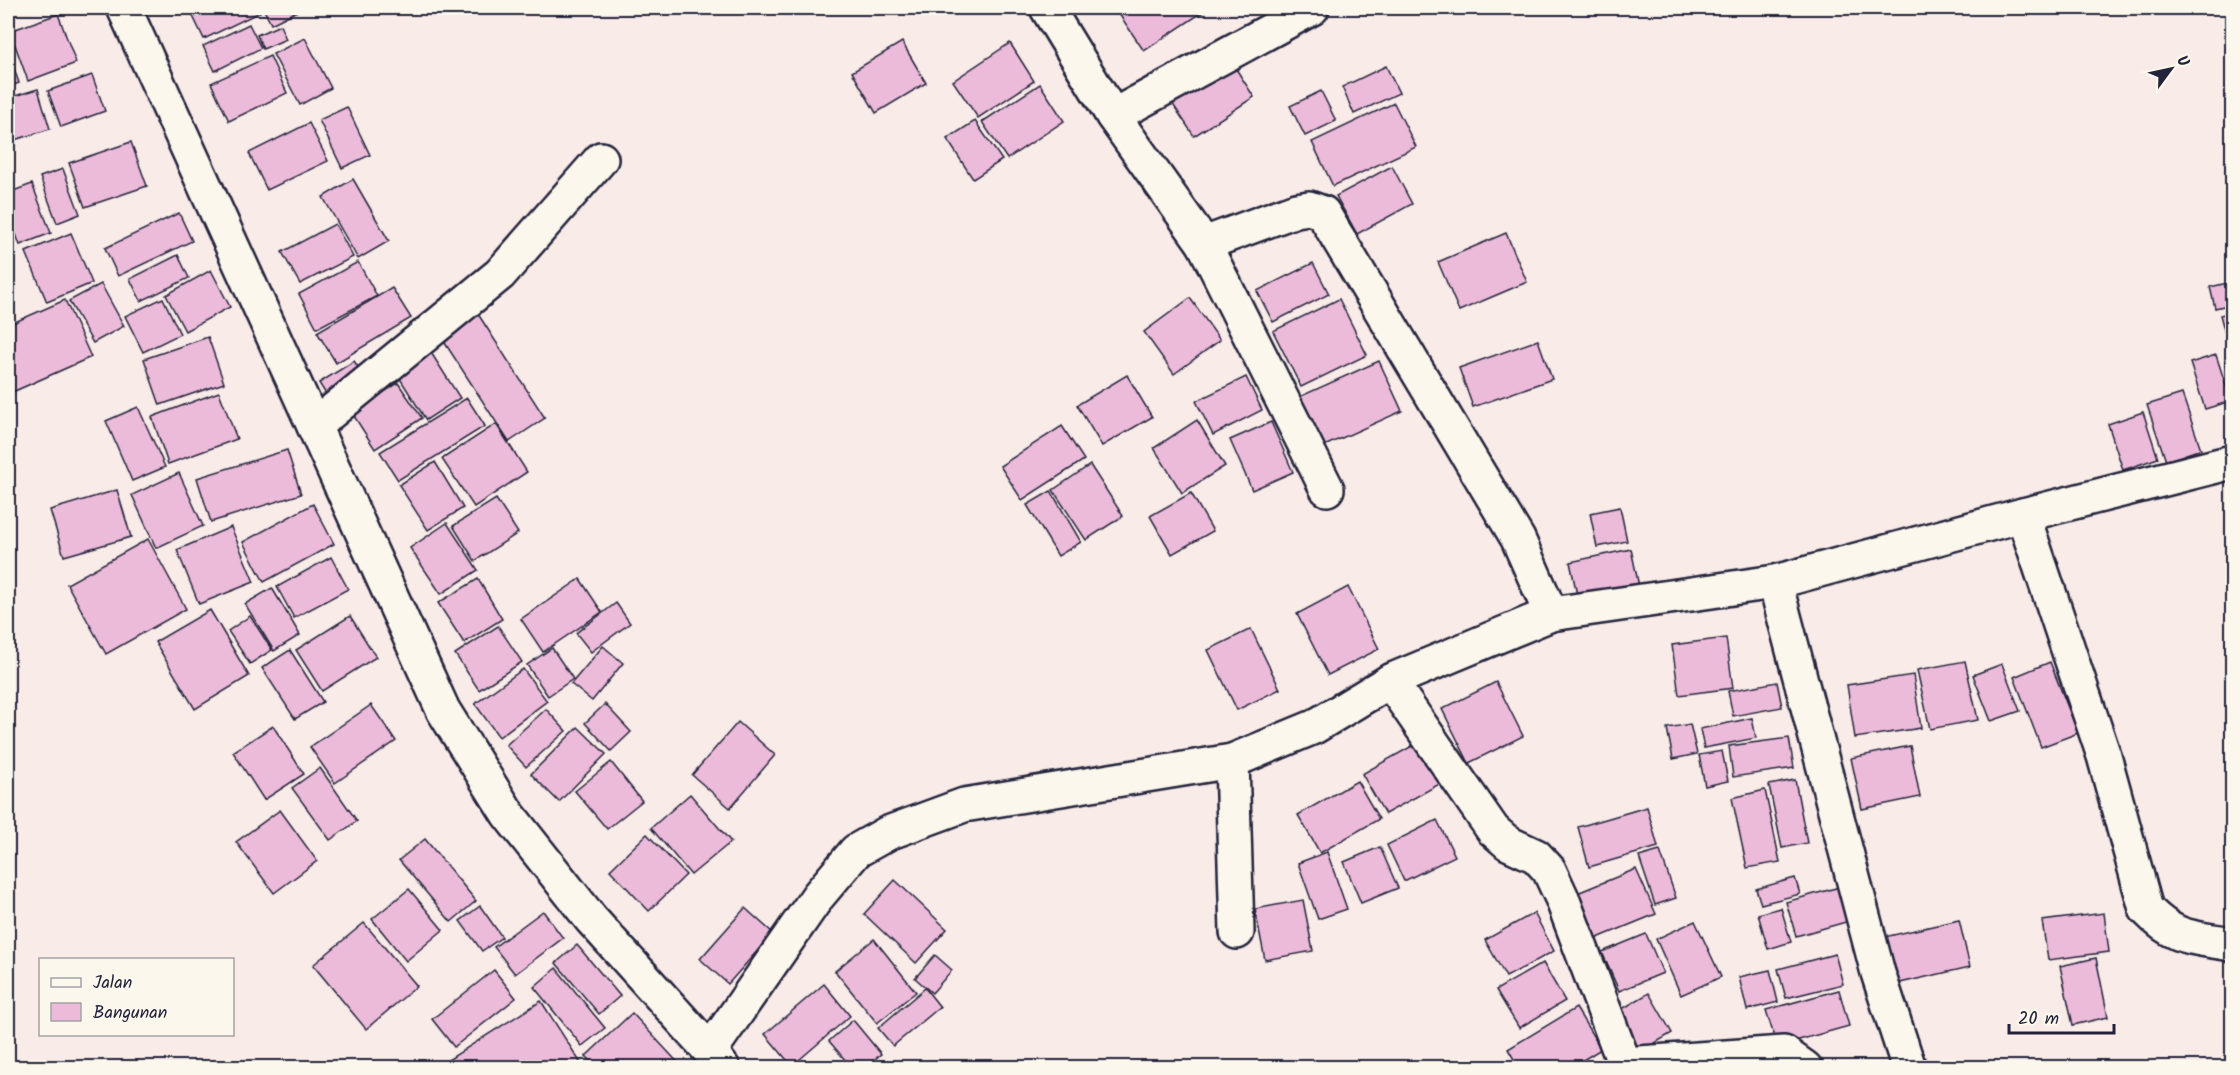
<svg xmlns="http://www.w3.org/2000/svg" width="2240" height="1075" viewBox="0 0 2240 1075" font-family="Kalam,sans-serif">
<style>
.building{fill:#edbbda;stroke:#22223b;stroke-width:1.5}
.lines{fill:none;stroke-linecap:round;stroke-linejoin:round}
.street-casing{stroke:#22223b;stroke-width:38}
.secondary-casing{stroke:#22223b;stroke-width:38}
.street{stroke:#fbf7ec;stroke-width:33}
.secondary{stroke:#fbf7ec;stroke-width:33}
</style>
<rect width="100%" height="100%" fill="#f8ebe8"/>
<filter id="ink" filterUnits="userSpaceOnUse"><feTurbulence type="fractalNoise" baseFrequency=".0167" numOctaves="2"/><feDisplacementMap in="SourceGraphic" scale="12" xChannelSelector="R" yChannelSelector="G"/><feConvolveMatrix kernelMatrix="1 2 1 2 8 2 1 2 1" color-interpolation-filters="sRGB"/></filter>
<g filter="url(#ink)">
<!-- building -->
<g class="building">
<path d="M 189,8 L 258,8 L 260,12 L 204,39 Z"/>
<path d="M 263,8 L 303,8 L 271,24 Z"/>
<path d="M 1128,8 L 1209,8 L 1144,51 L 1119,14 Z"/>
<path d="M 58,14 L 76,63 L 28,81 L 10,31 Z"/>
<path d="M 249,24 L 261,48 L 215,71 L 203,46 Z"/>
<path d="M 280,25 L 286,39 L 263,49 L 257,35 Z"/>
<path d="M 305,38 L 331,88 L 300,105 L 273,54 Z"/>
<path d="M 902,42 L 926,83 L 876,113 L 852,72 Z"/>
<path d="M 1010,43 L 1034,81 L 978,118 L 953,81 Z"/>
<path d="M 8,51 L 19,83 L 8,87 Z"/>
<path d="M 270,56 L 287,93 L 229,121 L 211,83 Z"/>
<path d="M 1231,61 L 1254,97 L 1194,136 L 1170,100 Z"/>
<path d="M 1386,66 L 1399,93 L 1354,114 L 1342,87 Z"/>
<path d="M 92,75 L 105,111 L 61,127 L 48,91 Z"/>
<path d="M 1040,84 L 1064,121 L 1007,159 L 982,122 Z"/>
<path d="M 38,89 L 50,129 L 8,142 L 8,98 Z"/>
<path d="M 1321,91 L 1336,121 L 1305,136 L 1290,106 Z"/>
<path d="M 1394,103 L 1416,147 L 1333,186 L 1312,142 Z"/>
<path d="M 347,107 L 370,155 L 342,168 L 319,120 Z"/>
<path d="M 975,121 L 1002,160 L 973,179 L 947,139 Z"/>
<path d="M 309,123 L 328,161 L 267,190 L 249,153 Z"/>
<path d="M 131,142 L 147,186 L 85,207 L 69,163 Z"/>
<path d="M 1392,166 L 1412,204 L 1357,234 L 1336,196 Z"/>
<path d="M 63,169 L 80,214 L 57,223 L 40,177 Z"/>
<path d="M 353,179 L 389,241 L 358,259 L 323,197 Z"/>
<path d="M 32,184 L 51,233 L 20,245 L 8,213 L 8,193 Z"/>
<path d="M 179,213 L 192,241 L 118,276 L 105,248 Z"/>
<path d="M 335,224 L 353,257 L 300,284 L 282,252 Z"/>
<path d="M 71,233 L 92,283 L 47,302 L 26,252 Z"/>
<path d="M 1506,233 L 1527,282 L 1459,311 L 1438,262 Z"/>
<path d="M 178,255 L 189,278 L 141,301 L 130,279 Z"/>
<path d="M 358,262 L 377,296 L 317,328 L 299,294 Z"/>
<path d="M 1313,263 L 1329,294 L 1273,322 L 1257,291 Z"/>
<path d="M 211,270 L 230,307 L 185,331 L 166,295 Z"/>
<path d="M 2232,282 L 2232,304 L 2215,308 L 2210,287 Z"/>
<path d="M 101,284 L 124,326 L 93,343 L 69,301 Z"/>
<path d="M 392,288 L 411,318 L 336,363 L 317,332 Z"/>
<path d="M 163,298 L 180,334 L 143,352 L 125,316 Z"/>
<path d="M 1190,298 L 1220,340 L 1174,374 L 1144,332 Z"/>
<path d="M 1339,299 L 1367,355 L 1301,387 L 1273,331 Z"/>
<path d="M 65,300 L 91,357 L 8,394 L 8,325 Z"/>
<path d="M 2232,312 L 2232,354 L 2231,355 L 2220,315 Z"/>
<path d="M 478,314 L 545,418 L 509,442 L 441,337 Z"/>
<path d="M 208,337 L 224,383 L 160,405 L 144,359 Z"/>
<path d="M 1538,340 L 1552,379 L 1473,407 L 1459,368 Z"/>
<path d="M 428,348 L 460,398 L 426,420 L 394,369 Z"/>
<path d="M 2216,355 L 2231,401 L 2205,409 L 2190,363 Z"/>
<path d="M 2232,359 L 2232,384 L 2225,361 Z"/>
<path d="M 354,361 L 368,382 L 332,404 L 319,383 Z"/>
<path d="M 1379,361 L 1402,411 L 1322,447 L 1299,397 Z"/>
<path d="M 1127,375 L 1152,417 L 1102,446 L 1077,405 Z"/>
<path d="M 1246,377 L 1262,410 L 1213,435 L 1196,401 Z"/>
<path d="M 398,383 L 422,418 L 375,449 L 352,413 Z"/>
<path d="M 219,392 L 237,439 L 168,464 L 152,417 Z"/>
<path d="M 2182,394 L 2201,449 L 2166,461 L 2147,405 Z"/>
<path d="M 467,398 L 485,426 L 398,480 L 380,452 Z"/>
<path d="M 138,407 L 165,467 L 132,481 L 106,421 Z"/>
<path d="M 2143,412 L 2158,458 L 2123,470 L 2108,424 Z"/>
<path d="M 1197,420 L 1225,466 L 1182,493 L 1154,448 Z"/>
<path d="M 1271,422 L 1293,472 L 1252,490 L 1230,440 Z"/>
<path d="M 496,424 L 527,472 L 474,507 L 442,459 Z"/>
<path d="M 1062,426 L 1084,460 L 1022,500 L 1000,466 Z"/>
<path d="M 287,450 L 301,494 L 211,522 L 197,478 Z"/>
<path d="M 435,462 L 463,508 L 428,530 L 399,485 Z"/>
<path d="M 1090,465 L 1123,516 L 1086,540 L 1053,490 Z"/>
<path d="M 179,473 L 203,526 L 156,548 L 132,495 Z"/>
<path d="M 117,490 L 131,537 L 64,556 L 50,510 Z"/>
<path d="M 1051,491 L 1081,542 L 1058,556 L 1027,505 Z"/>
<path d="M 1191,493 L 1213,531 L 1172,554 L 1150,516 Z"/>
<path d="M 496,499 L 518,533 L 475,561 L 453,526 Z"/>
<path d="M 313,504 L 334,544 L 264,582 L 243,542 Z"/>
<path d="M 1620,507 L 1627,541 L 1597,547 L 1590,513 Z"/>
<path d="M 447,523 L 478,570 L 441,594 L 410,548 Z"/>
<path d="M 231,527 L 254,582 L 199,604 L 177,550 Z"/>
<path d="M 148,539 L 186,609 L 106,654 L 67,584 Z"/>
<path d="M 1631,549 L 1640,591 L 1579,604 L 1570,562 Z"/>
<path d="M 331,557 L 348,589 L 294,618 L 277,587 Z"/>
<path d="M 478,579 L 502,619 L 464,643 L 438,603 Z"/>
<path d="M 580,579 L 602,612 L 543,652 L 521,619 Z"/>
<path d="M 1348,587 L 1379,649 L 1328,675 L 1297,614 Z"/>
<path d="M 272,588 L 300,635 L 274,651 L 245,604 Z"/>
<path d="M 616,603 L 630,623 L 591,652 L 576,633 Z"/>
<path d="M 210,610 L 249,676 L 195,709 L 155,642 Z"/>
<path d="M 250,616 L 272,650 L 250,664 L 228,631 Z"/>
<path d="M 350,616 L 376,657 L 322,691 L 296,650 Z"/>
<path d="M 498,626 L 522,662 L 479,690 L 455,654 Z"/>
<path d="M 1251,629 L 1280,689 L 1237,710 L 1208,650 Z"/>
<path d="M 1726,638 L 1733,688 L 1679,695 L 1672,645 Z"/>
<path d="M 603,646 L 623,663 L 592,701 L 571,684 Z"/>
<path d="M 552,648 L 573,679 L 548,696 L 527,665 Z"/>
<path d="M 290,650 L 323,702 L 295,719 L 262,668 Z"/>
<path d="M 1965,661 L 1978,720 L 1930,729 L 1917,670 Z"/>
<path d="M 2050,662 L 2078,733 L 2041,747 L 2014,677 Z"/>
<path d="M 2002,664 L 2020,711 L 1991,721 L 1973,675 Z"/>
<path d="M 523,669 L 547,701 L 499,737 L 475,704 Z"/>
<path d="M 1913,675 L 1921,728 L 1855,738 L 1847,685 Z"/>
<path d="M 1496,682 L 1523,736 L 1469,763 L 1442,709 Z"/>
<path d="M 1777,682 L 1782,707 L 1733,716 L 1728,691 Z"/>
<path d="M 605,704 L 631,732 L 611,751 L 585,723 Z"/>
<path d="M 371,705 L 396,741 L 335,783 L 310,747 Z"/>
<path d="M 546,709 L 566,731 L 526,767 L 506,745 Z"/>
<path d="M 1752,718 L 1756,738 L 1704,748 L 1700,729 Z"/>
<path d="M 738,722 L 775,755 L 730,808 L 692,775 Z"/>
<path d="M 1690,724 L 1697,754 L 1673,759 L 1667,728 Z"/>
<path d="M 273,726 L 304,774 L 264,800 L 233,752 Z"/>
<path d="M 578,727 L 606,754 L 559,802 L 531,774 Z"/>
<path d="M 1789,738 L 1794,768 L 1733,777 L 1729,746 Z"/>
<path d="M 1423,740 L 1445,781 L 1385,814 L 1362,774 Z"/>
<path d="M 1910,746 L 1920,797 L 1862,809 L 1851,758 Z"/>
<path d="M 1722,751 L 1728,781 L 1705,786 L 1699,755 Z"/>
<path d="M 611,762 L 642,801 L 607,829 L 575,791 Z"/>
<path d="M 320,768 L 357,821 L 330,840 L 292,788 Z"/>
<path d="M 1795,780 L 1807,843 L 1782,848 L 1769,785 Z"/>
<path d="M 1357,781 L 1379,819 L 1320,853 L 1298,815 Z"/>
<path d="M 1765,790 L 1780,862 L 1747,868 L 1732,798 Z"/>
<path d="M 690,794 L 731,842 L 691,875 L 651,828 Z"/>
<path d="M 1647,807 L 1658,847 L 1589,867 L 1578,827 Z"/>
<path d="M 280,810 L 317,861 L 274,893 L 236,842 Z"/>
<path d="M 1437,820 L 1455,856 L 1404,881 L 1387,845 Z"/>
<path d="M 647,834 L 686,875 L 649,911 L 610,870 Z"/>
<path d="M 425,839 L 476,901 L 451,922 L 399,860 Z"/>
<path d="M 1380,847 L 1398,888 L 1361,903 L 1344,862 Z"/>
<path d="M 1660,851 L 1676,898 L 1655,905 L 1639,857 Z"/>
<path d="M 1327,852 L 1347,909 L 1318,919 L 1298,863 Z"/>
<path d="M 1636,869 L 1656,914 L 1595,939 L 1575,894 Z"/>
<path d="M 1795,878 L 1800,894 L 1761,904 L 1756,889 Z"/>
<path d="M 895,880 L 947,929 L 916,963 L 864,914 Z"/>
<path d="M 1843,886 L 1853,920 L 1796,936 L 1786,902 Z"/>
<path d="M 409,889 L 443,930 L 406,961 L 372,919 Z"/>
<path d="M 1303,900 L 1313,951 L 1265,960 L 1255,909 Z"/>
<path d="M 480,906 L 502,937 L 482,951 L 460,921 Z"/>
<path d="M 745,908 L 773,933 L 728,984 L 700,959 Z"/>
<path d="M 1781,908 L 1791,942 L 1768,949 L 1758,914 Z"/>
<path d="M 543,911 L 563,938 L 515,974 L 494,947 Z"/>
<path d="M 1534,913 L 1554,951 L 1506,977 L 1485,940 Z"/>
<path d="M 2104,913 L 2109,952 L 2048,960 L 2042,921 Z"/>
<path d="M 1959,920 L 1970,967 L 1891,985 L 1880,938 Z"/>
<path d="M 1695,921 L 1721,977 L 1681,995 L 1656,939 Z"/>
<path d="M 364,923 L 417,986 L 366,1029 L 313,965 Z"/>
<path d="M 1646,934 L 1663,973 L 1619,991 L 1602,952 Z"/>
<path d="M 874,939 L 916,992 L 877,1023 L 835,971 Z"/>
<path d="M 577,945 L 620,996 L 599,1014 L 556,963 Z"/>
<path d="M 1835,954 L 1843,984 L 1786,998 L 1778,969 Z"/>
<path d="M 935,955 L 952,970 L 932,993 L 915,978 Z"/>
<path d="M 2096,958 L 2108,1017 L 2073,1025 L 2060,966 Z"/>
<path d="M 1543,963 L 1565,1001 L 1519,1028 L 1496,990 Z"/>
<path d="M 556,968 L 605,1028 L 582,1046 L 534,987 Z"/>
<path d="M 494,970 L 516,998 L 454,1047 L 432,1019 Z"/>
<path d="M 1770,970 L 1778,1002 L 1747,1010 L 1739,977 Z"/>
<path d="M 824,984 L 850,1016 L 792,1066 L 765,1034 Z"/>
<path d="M 925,988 L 940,1007 L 893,1046 L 878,1028 Z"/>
<path d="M 1839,990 L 1849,1026 L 1777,1046 L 1766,1010 Z"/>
<path d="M 1649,993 L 1672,1033 L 1640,1052 L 1617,1012 Z"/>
<path d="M 541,1001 L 584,1068 L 441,1068 L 440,1065 Z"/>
<path d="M 1576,1008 L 1601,1049 L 1570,1068 L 1519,1068 L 1508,1049 Z"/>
<path d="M 632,1013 L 683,1068 L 598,1068 L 586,1056 Z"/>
<path d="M 853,1020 L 881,1054 L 865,1068 L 852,1068 L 829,1041 Z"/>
</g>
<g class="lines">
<defs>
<g id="street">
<path d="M 1047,8 L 1113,116 L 1204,244 L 1296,210 L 1309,208 L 1323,213 L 1518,539 L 1551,614"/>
<path d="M 1113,116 L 1312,8"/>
<path d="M 1204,244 L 1327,489"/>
<path d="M 314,426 L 500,274 L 601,159"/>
<path d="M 2023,515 L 2104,756 L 2146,909 C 2176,940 2191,937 2232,944"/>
<path d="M 1775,582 L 1878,973 L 1909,1068"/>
<path d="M 1390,681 L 1493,830 L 1508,843 L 1536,856 L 1549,870 L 1562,898 L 1626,1068"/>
<path d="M 1232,761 L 1237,932"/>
<path d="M 710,1051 L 818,896 L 856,851 L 888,833 L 964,805 L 1232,761 L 1314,727 L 1390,681 L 1551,614 L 1775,582 L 2023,515 L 2232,462"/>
<path d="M 1625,1064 L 1784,1053 L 1805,1068"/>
</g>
<path id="secondary" d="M 124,8 L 443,710 L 508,814 L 591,919 L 710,1051 L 723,1068"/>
</defs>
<!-- street casing -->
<use href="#street" class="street-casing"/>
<!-- secondary casing -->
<use href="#secondary" class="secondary-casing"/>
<!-- street -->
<use href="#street" class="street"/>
<!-- secondary -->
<use href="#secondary" class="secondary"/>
</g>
</g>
<!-- margin -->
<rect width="2240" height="1075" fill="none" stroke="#fbf7ec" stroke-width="30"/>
<rect x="15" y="15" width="2210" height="1045" fill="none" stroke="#22223b" stroke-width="2" filter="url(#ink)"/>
<!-- legend -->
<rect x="39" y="958" width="195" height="78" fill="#fbf7ec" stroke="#a4a2a5" stroke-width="1.5"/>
<rect x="51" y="978" width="30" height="9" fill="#fbf7ec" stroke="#a4a2a5" stroke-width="1.5"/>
<text x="93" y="988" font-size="18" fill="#22223b">Jalan</text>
<rect x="51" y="1003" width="30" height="18" fill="#edbbda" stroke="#a4a2a5" stroke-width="1.5"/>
<text x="93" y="1018" font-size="18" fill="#22223b">Bangunan</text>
<!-- north arrow -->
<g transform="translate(2171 69) rotate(57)" stroke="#fbf7ec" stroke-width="4.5" paint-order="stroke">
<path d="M0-4.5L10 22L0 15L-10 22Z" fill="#22223b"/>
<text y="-9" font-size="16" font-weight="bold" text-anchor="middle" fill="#22223b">U</text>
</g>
<!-- scale -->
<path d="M2009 1024v9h105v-9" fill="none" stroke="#22223b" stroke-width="3"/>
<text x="2018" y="1024" font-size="18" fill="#22223b" stroke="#fbf7ec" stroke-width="4.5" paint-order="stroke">20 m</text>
</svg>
